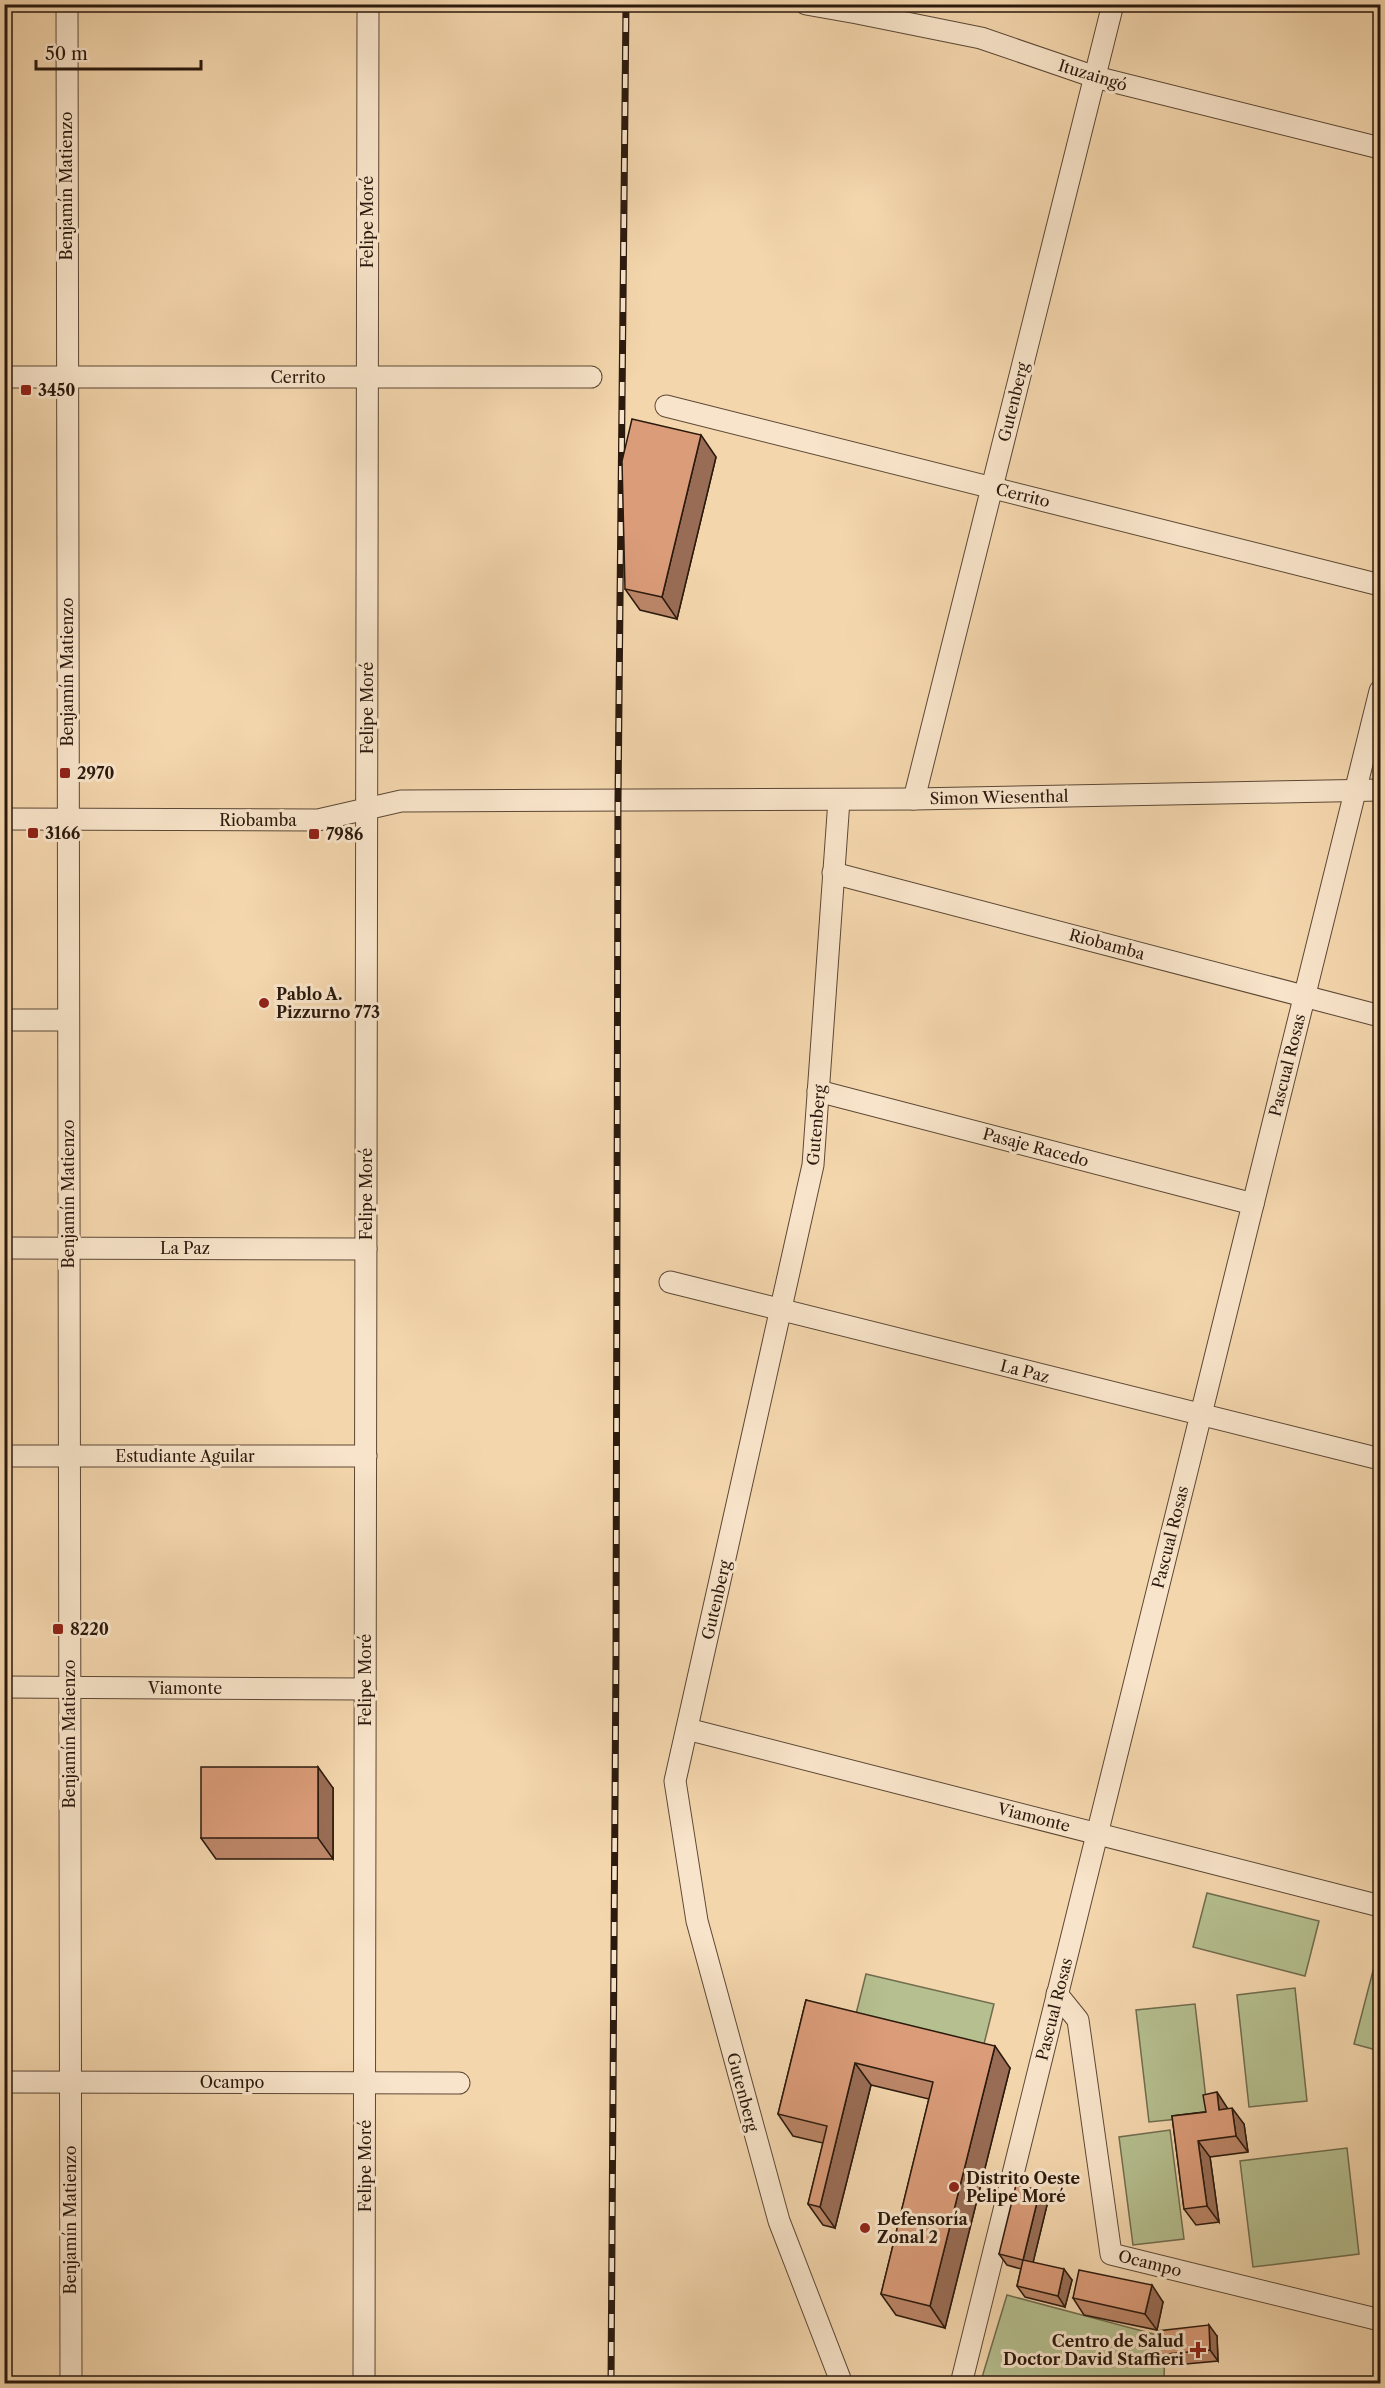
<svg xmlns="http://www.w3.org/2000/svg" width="1385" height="2388" viewBox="0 0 1385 2388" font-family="'Libre Caslon Text',serif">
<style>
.green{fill:#b5bf8f;stroke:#706c4e;stroke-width:1.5}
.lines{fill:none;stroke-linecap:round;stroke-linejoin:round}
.minor-casing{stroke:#5c4835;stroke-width:23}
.minor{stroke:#f8e4ca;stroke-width:21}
.rail-casing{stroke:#2a190d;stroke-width:7}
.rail{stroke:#f8e4ca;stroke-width:4.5;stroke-dasharray:14;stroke-linecap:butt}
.wall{fill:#bc8668;stroke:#2a190d;stroke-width:1.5}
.shaded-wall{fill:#996d55;stroke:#2a190d;stroke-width:1.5}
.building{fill:#db9c79;stroke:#2a190d;stroke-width:1.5}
.poi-dot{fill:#8f2418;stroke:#f8e4ca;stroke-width:2}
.labels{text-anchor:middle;stroke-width:6;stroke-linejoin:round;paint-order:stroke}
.street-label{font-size:16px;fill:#2a190d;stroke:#f8e4ca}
.poi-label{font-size:16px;font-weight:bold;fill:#2a190d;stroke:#f8e4ca;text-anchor:start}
</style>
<rect width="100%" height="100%" fill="#f4d6ad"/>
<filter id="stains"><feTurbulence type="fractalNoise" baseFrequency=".00333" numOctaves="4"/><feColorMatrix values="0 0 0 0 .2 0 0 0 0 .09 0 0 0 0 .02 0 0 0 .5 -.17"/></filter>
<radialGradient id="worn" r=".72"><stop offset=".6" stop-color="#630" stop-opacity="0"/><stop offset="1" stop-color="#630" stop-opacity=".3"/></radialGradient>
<!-- green -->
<g class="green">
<path d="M 1207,1893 L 1319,1921 L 1305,1976 L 1193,1947 Z"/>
<path d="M 1380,1944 L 1380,2051 L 1354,2044 Z"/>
<path d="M 866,1974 L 994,2004 L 982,2052 L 854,2022 Z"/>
<path d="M 1295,1988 L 1307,2101 L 1249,2107 L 1237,1995 Z"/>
<path d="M 1195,2004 L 1208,2116 L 1149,2122 L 1136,2010 Z"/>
<path d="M 1170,2130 L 1184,2239 L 1133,2245 L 1119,2137 Z"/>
<path d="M 1347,2148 L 1359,2254 L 1253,2267 L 1240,2161 Z"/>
<path d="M 1007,2295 L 1165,2337 L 1164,2381 L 1142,2384 L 980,2384 Z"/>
</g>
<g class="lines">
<defs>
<g id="minor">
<path d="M 67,4 L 71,2384"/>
<path d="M 806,4 L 857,13 L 981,38 L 1095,77 L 1380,148"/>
<path d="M 4,377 L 591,377"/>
<path d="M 666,406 L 1380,585"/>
<path d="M 914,799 L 1113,4"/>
<path d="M 839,800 L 813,1165 L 675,1781 L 697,1921 L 779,2221 L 842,2384"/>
<path d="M 4,819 L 318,820 L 401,801 L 914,799 L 1380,790"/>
<path d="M 833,873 L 1380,1016"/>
<path d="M 4,1020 L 68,1020"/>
<path d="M 818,1091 L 1253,1204"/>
<path d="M 4,1248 L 366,1249"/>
<path d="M 670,1282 L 1380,1459"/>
<path d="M 4,1456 L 366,1456"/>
<path d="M 4,1687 L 365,1689"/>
<path d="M 687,1729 L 1380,1906"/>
<path d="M 1057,1994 L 1078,2020 L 1111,2254 L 1380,2320"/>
<path d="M 4,2082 L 459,2083"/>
<path d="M 364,2384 L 368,4"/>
<path d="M 961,2384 L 1380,691"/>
</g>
</defs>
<!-- minor casing -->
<use href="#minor" class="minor-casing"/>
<!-- minor -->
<use href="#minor" class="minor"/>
<defs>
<path id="rail" d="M 611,2384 L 616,1654 L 618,801 L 626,4"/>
</defs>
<!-- rail casing -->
<use href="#rail" class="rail-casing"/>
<!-- rail -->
<use href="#rail" class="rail"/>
</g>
<!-- wall -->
<g class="wall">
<path d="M 716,457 L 677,619 L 640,610 L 625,589 Z"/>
<path d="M 333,1788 L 333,1859 L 216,1859 L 201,1838 Z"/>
<path d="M 806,2000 L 1010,2068 L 945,2328 L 896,2315 L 881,2294 L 929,2099 L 871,2085 L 835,2228 L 823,2225 L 808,2204 L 823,2143 L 793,2136 L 778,2114 Z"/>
<path d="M 1228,2109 L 1244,2124 L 1248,2152 L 1210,2157 L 1219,2222 L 1196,2225 L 1184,2209 L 1172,2116 Z"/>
<path d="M 1040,2190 L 1048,2201 L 1033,2262 L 1072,2280 L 1065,2307 L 1025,2297 L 1017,2286 L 1021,2269 L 1007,2265 L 999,2254 Z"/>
<path d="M 1073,2298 L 1163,2302 L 1157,2330 L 1084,2315 Z"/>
<path d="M 1217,2336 L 1218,2361 L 1164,2366 L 1156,2355 Z"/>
</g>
<!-- shaded-wall -->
<g class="shaded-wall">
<path d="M 701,435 L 716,457 L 677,619 L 662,597 Z"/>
<path d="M 318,1767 L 333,1788 L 333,1859 L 318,1838 Z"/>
<path d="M 995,2046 L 1010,2068 L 945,2328 L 930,2306 Z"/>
<path d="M 855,2063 L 871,2085 L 835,2228 L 820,2207 Z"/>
<path d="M 1217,2092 L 1228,2109 L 1219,2110 Z"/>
<path d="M 1232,2108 L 1244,2124 L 1248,2152 L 1236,2136 Z"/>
<path d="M 1198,2141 L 1210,2157 L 1219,2222 L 1207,2206 Z"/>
<path d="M 1040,2190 L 1048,2201 L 1031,2271 L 1023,2260 Z"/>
<path d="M 1064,2269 L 1072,2280 L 1065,2307 L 1058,2296 Z"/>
<path d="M 1152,2285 L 1163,2302 L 1157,2330 L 1145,2314 Z"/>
<path d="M 1209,2325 L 1217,2336 L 1218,2361 L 1210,2350 Z"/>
</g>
<!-- building -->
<g class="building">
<path d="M 632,419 L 701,435 L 662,597 L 625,589 L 622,461 Z"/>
<rect x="201" y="1767" width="117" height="71"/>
<path d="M 806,2000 L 995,2046 L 930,2306 L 881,2294 L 933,2082 L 855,2063 L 820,2207 L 808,2204 L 827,2126 L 778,2114 Z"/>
<path d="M 1217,2092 L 1219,2110 L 1232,2108 L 1236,2136 L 1198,2141 L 1207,2206 L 1184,2209 L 1172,2116 L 1206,2112 L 1203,2095 Z"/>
<path d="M 1016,2185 L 1040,2190 L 1023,2260 L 1064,2269 L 1058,2296 L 1017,2286 L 1023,2260 L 999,2254 Z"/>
<path d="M 1079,2270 L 1152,2285 L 1145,2314 L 1073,2298 Z"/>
<path d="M 1209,2325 L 1210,2350 L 1156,2355 L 1157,2331 Z"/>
</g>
<!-- markers -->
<g class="poi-dot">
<rect x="20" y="384" width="12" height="12" rx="3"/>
<rect x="59" y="767" width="12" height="12" rx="3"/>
<rect x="27" y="827" width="12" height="12" rx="3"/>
<rect x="308" y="828" width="12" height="12" rx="3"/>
<circle cx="264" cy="1003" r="6"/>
<rect x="52" y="1623" width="12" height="12" rx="3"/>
<circle cx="954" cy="2187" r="6"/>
<circle cx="865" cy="2228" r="6"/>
<path d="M1195 2341h6v6h6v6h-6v6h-6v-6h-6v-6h6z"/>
</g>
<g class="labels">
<!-- street labels -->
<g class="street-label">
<text transform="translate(1093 75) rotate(17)" y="6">Ituzaingó</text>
<text transform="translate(66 186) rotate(-90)" y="6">Benjamín Matienzo</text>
<text transform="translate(367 222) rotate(-90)" y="6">Felipe Moré</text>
<text x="298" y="383">Cerrito</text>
<text transform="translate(1013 402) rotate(-76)" y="6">Gutenberg</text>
<text transform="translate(1023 495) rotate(14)" y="6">Cerrito</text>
<text transform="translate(67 672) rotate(-90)" y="6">Benjamín Matienzo</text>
<text transform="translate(367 708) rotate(-90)" y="6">Felipe Moré</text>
<text transform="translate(999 797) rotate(-1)" y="6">Simon Wiesenthal</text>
<text x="258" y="826">Riobamba</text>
<text transform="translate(1107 944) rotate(15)" y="6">Riobamba</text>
<text transform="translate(1287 1065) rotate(-76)" y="6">Pascual Rosas</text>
<text transform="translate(816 1125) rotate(-85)" y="6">Gutenberg</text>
<text transform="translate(1036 1147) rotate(15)" y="6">Pasaje Racedo</text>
<text transform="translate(68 1194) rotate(-90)" y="6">Benjamín Matienzo</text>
<text transform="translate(366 1194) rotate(-90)" y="6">Felipe Moré</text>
<text x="185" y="1254">La Paz</text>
<text transform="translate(1025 1371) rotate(14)" y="6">La Paz</text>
<text x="185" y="1462">Estudiante Aguilar</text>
<text transform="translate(1170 1537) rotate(-76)" y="6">Pascual Rosas</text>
<text transform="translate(716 1600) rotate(-77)" y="6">Gutenberg</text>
<text transform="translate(365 1680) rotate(-90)" y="6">Felipe Moré</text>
<text x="185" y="1694">Viamonte</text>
<text transform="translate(69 1734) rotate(-90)" y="6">Benjamín Matienzo</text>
<text transform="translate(1034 1817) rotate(14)" y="6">Viamonte</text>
<text transform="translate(1054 2009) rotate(-76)" y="6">Pascual Rosas</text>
<text x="232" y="2088">Ocampo</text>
<text transform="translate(743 2092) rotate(75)" y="6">Gutenberg</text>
<text transform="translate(365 2166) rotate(-90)" y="6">Felipe Moré</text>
<text transform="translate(70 2220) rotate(-90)" y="6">Benjamín Matienzo</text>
<text transform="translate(1150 2263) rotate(14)" y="6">Ocampo</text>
</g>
<!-- poi labels -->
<g class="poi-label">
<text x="38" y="396">3450</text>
<text x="77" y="779">2970</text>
<text x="45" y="839">3166</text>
<text x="326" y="840">7986</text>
<text x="276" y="1000">Pablo A.<tspan x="276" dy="18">Pizzurno 773</tspan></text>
<text x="70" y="1635">8220</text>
<text x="966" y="2184">Distrito Oeste<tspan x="966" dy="18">Pelipe Moré</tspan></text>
<text x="877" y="2225">Defensoría<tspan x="877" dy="18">Zonal 2</tspan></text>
<text x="1184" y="2347" text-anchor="end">Centro de Salud<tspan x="1184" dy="18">Doctor David Staffieri</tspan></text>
</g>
</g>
<!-- margin -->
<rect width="1385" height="2388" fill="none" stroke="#f4d6ad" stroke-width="24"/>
<rect x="6" y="6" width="1373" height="2376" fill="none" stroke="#2a190d" stroke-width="3"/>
<rect x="12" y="12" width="1361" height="2364" fill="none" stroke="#2a190d" stroke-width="1.5"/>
<!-- scale -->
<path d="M36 60v9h165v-9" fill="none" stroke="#2a190d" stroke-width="3"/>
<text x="45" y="60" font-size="18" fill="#2a190d" stroke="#f8e4ca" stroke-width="4.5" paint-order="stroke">50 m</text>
<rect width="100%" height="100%" filter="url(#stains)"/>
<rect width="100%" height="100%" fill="url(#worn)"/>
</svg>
